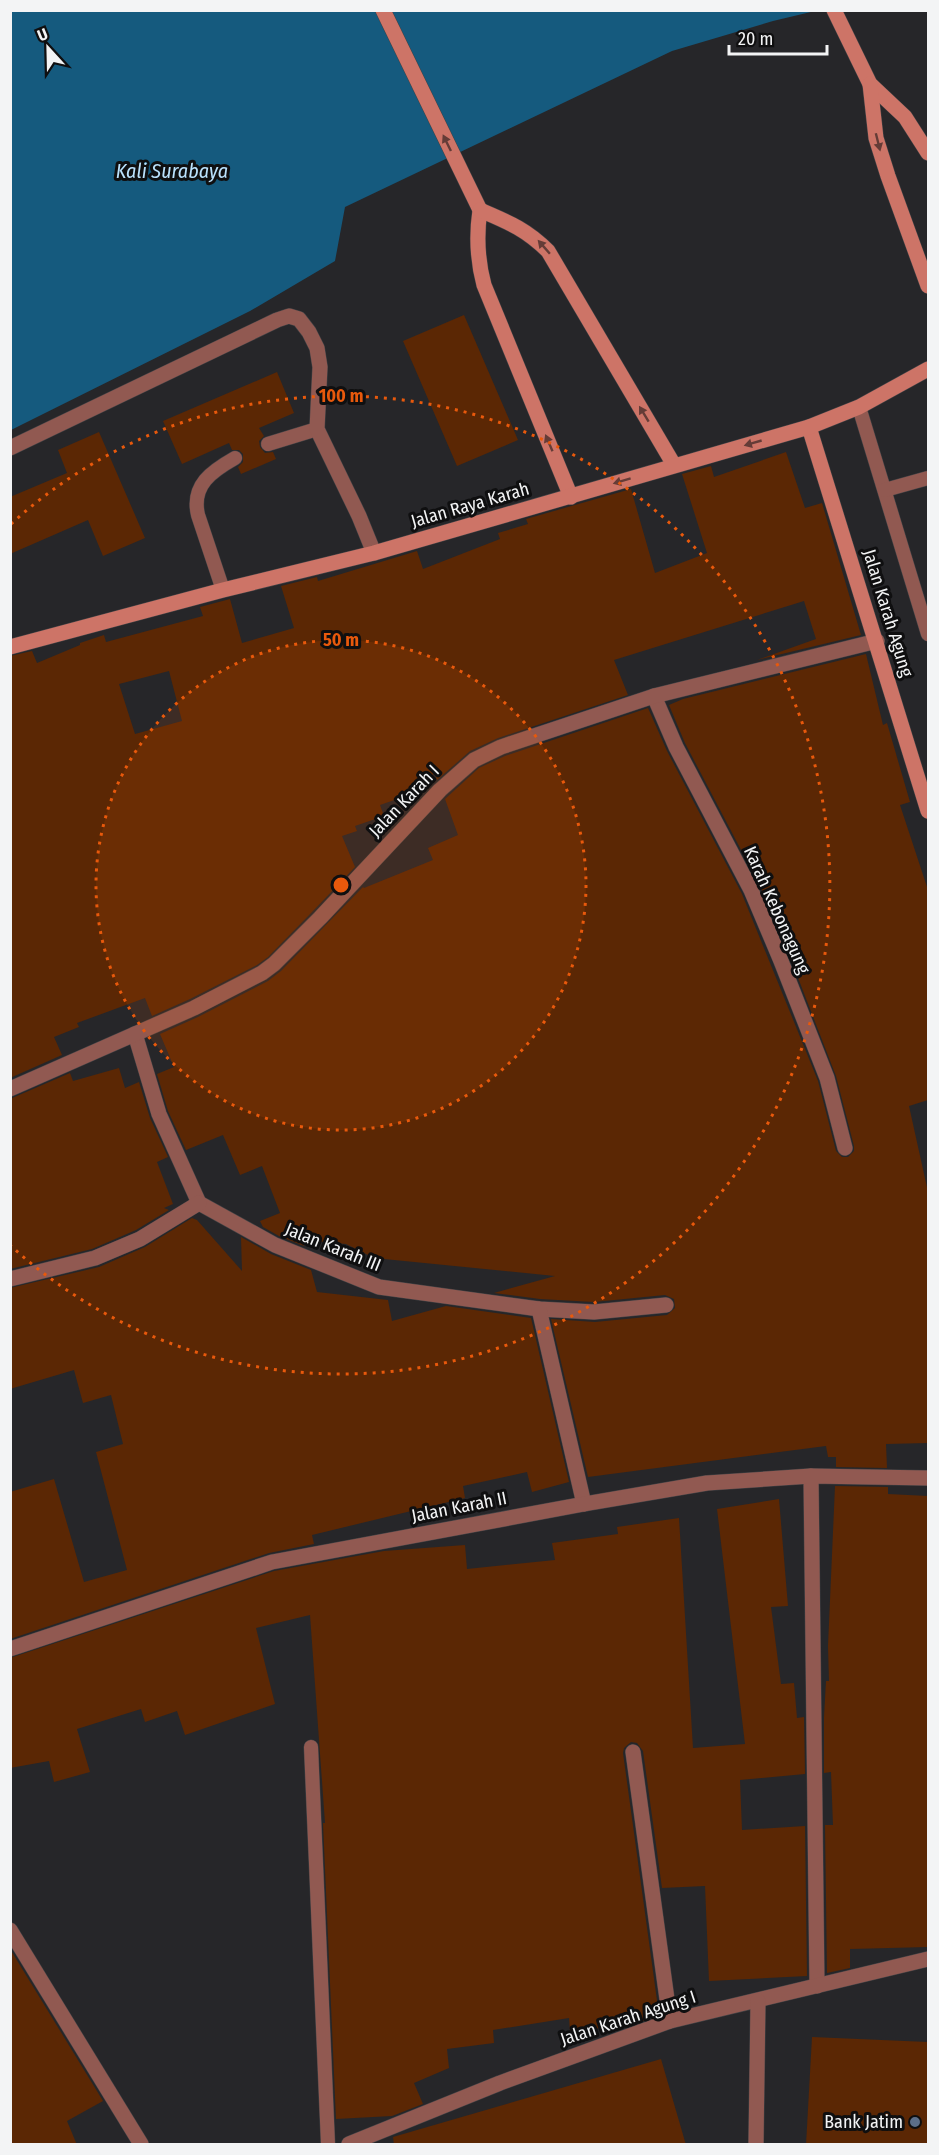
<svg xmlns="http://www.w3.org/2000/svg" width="939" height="2155" viewBox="0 0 939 2155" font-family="'Fira Sans Condensed',sans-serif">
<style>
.water{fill:#155a7e}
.building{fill:#5b2704;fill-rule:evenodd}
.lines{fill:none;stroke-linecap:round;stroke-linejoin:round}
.lane-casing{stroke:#434346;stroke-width:15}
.street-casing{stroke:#434346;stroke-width:16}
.secondary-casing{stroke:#434346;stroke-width:16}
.lane{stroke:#915951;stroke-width:14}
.street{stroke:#915951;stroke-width:15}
.secondary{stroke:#cd7467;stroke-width:15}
.oneway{fill:#643c37}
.ring{fill:none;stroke:#e8590c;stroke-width:3;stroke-dasharray:3 6}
.service-dot{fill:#5c6f8a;stroke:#0f0f10;stroke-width:2}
.labels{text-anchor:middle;stroke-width:6;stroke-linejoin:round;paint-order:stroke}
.street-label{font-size:18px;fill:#f3f4f5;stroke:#0f0f10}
.poi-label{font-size:18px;fill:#f3f4f5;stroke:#0f0f10;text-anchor:end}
.water-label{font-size:20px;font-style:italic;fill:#bae2fd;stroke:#0f0f10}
.centre{fill:#e8590c;stroke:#0f0f10;stroke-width:3}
.ring-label{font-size:18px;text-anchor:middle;font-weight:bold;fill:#e8590c;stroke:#0f0f10;stroke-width:6;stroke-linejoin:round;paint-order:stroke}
</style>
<rect width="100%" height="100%" fill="#262629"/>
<!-- water -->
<path class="water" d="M 10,11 L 815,11 L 773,21 L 672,51 L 345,207 L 335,261 L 250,311 L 11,430 Z"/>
<!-- building -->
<g class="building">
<path d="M 464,315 L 518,440 L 457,466 L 403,341 Z"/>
<path d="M 277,372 L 294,413 L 259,428 L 264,436 L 259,441 L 260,447 L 265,453 L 273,452 L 276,459 L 241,474 L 238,467 L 243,462 L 243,454 L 239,450 L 232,450 L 229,443 L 182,464 L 163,421 Z"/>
<path d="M 99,432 L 145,538 L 103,556 L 88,520 L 10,554 L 10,497 L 67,473 L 58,450 Z"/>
<path d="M 786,452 L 805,508 L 822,503 L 861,635 L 757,660 L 816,639 L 804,601 L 614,660 L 628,695 L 498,738 L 470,751 L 437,780 L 435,773 L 403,797 L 380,805 L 384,816 L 355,826 L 357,831 L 342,836 L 355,867 L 313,911 L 268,957 L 257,965 L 190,999 L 152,1016 L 145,998 L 77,1023 L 79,1027 L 54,1037 L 62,1055 L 10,1078 L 10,656 L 32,651 L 37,663 L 80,645 L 80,643 L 104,635 L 106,642 L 203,616 L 200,607 L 230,599 L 242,643 L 294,628 L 281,586 L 317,577 L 318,581 L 417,551 L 423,569 L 500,539 L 498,533 L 528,524 L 526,519 L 631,489 L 655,573 L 707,553 L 682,474 L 711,466 L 714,477 ZM 169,671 L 182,721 L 135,734 L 119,684 Z"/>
<path d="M 866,654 L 883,725 L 887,723 L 910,802 L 900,805 L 928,890 L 928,1100 L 909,1106 L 928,1192 L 928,1443 L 886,1444 L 887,1468 L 836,1467 L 836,1457 L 828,1457 L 826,1446 L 588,1477 L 551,1319 L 595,1322 L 667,1315 L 675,1308 L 674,1299 L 665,1295 L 594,1302 L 540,1299 L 494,1293 L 555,1276 L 374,1258 L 346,1244 L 303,1240 L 304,1246 L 279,1236 L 263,1227 L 260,1221 L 280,1213 L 262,1166 L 240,1175 L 223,1135 L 186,1150 L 168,1111 L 157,1074 L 174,1067 L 160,1034 L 198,1017 L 268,981 L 281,971 L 363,887 L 364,888 L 433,860 L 428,848 L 458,835 L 445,799 L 479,768 L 505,756 L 648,708 L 667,751 L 742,894 L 818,1081 L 836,1151 L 842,1157 L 848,1157 L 854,1151 L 854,1146 L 836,1076 L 790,957 L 760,886 L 685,743 L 669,705 L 683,699 Z"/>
<path d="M 119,1068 L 125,1088 L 139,1082 L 150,1118 L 168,1157 L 157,1162 L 173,1204 L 164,1208 L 169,1210 L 136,1230 L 92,1249 L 10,1269 L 10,1099 L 70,1073 L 73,1081 Z"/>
<path d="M 192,1218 L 197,1220 L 242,1271 L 241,1237 L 271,1254 L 311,1270 L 317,1292 L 388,1300 L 392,1321 L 446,1306 L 531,1318 L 569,1482 L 532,1492 L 527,1472 L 463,1486 L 465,1498 L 312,1535 L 314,1544 L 269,1553 L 10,1639 L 10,1492 L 54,1479 L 84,1582 L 127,1570 L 96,1452 L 123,1444 L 111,1395 L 83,1403 L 74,1370 L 10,1389 L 10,1288 L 99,1267 L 145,1247 Z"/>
<path d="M 835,1486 L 888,1487 L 888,1494 L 928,1496 L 928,1947 L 850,1949 L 850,1968 L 827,1973 L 825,1825 L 833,1825 L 831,1772 L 824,1773 L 824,1717 L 826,1681 L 829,1681 L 828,1646 Z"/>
<path d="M 779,1499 L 788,1606 L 771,1607 L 781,1684 L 794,1683 L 797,1718 L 804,1717 L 805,1774 L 740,1780 L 742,1830 L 805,1826 L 807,1976 L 709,1981 L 705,1886 L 662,1888 L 643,1751 L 637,1743 L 631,1742 L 624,1748 L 623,1753 L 659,2015 L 632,2025 L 570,2031 L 569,2018 L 493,2030 L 494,2043 L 447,2049 L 449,2068 L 414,2083 L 423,2104 L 392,2116 L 336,2119 L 323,1823 L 325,1823 L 310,1615 L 256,1628 L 275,1704 L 185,1735 L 177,1711 L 145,1722 L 141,1709 L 77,1729 L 90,1772 L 54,1782 L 49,1761 L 10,1768 L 10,1658 L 274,1571 L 384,1551 L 465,1545 L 467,1569 L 555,1560 L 552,1543 L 618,1534 L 617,1527 L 679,1518 L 693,1748 L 745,1744 L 717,1509 Z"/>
<path d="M 10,1949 L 103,2101 L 67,2121 L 77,2145 L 10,2145 Z"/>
<path d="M 812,2037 L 928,2042 L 928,2145 L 806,2145 Z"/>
<path d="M 661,2059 L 686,2145 L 394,2145 L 393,2137 Z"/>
</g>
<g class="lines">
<defs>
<g id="lane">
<path d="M 859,407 L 928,634"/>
<path d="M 268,444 L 317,429"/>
<path d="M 885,490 L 928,478"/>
<path d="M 223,590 L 198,515 C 191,485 212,471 235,458"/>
<path d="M 311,1747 L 328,2144"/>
</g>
<g id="street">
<path d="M 10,448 L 277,320 L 289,316 L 299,319 L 309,332 L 317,348 L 320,367 L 317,429 L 359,516 L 374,553"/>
<path d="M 654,696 L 676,747 L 751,890 L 781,961 L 827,1078 L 845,1148"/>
<path d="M 135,1034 L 159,1114 L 199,1203"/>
<path d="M 10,1089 L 194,1008 L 262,973 L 274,964 L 320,918 L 440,790 L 474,760 L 501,747 L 654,696 L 877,641"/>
<path d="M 199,1203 L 275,1245 L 379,1287 L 539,1309 L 594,1312 L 666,1305"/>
<path d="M 10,1279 L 95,1258 L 140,1239 L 199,1203"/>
<path d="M 539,1309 L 584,1504"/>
<path d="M 811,1476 L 817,1986"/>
<path d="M 10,1649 L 272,1562 L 584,1504 L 707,1483 L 811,1476 L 928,1478"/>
<path d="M 633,1752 L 670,2021"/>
<path d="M 10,1930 L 141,2144"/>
<path d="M 349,2144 L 500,2083 L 670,2021 L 928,1959"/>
<path d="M 756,2144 L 758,2001"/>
</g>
<g id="secondary">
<path d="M 383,10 L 480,210 C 476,237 477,259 484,285 L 571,497"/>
<path d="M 834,10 L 870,84 L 905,117 L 928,153"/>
<path d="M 870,84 L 876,138 L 888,176 L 928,286"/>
<path d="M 480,210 C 508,222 526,229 548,251 L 674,465"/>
<path d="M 809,427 L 928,811"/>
<path d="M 10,647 L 223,590 L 374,553 L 809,427 L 859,407 L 928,369"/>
</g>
</defs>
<!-- lane casing -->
<use href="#lane" class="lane-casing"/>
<!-- street casing -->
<use href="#street" class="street-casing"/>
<!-- secondary casing -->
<use href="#secondary" class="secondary-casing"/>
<!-- lane -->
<use href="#lane" class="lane"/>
<!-- street -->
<use href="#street" class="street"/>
<!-- secondary -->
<use href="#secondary" class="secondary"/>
</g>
<!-- one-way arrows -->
<defs><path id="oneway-solid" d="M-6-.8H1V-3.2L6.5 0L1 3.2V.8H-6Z" transform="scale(1.5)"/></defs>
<g class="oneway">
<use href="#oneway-solid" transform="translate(878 142) rotate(76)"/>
<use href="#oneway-solid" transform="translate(447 143) rotate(-116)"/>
<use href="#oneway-solid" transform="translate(544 247) rotate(-131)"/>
<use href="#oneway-solid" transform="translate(644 414) rotate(-121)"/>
<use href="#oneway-solid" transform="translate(549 443) rotate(-113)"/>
<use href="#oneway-solid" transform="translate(753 443) rotate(164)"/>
<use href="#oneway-solid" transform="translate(622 481) rotate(163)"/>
</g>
<!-- distance rings -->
<circle cx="341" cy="885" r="245" fill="#e8590c" fill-opacity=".12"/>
<g class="ring">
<circle cx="341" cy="885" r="245"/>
<path d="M11 524A489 489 0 1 1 11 1246"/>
</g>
<!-- markers -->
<circle class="service-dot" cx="915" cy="2122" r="6"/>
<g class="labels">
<!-- street labels -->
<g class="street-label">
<text transform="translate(470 505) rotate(-16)" y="6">Jalan Raya Karah</text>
<text transform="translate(888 613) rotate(73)" y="6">Jalan Karah Agung</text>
<text transform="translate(404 801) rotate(-46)" y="6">Jalan Karah I</text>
<text transform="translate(777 910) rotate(66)" y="6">Karah Kebonagung</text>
<text transform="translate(333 1247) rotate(22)" y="6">Jalan Karah III</text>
<text transform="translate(459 1507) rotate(-11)" y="6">Jalan Karah II</text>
<text transform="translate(628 2018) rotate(-18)" y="6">Jalan Karah Agung I</text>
</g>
<!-- poi labels -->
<g class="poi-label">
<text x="903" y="2128">Bank Jatim</text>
</g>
<!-- water labels -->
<g class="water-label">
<text x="172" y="178">Kali Surabaya</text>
</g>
</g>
<circle cx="341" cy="885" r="9" class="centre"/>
<g class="ring-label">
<text x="341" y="402">100 m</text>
<text x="341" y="646">50 m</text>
</g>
<!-- border -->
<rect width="939" height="2155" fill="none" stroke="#f3f4f5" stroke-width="24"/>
<!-- north arrow -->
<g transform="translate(48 48) rotate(338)" stroke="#0f0f10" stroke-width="4.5" paint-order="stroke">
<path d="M0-4.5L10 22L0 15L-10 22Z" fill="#f3f4f5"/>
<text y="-9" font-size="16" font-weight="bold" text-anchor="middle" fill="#f3f4f5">U</text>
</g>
<!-- scale -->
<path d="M729 45v9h98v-9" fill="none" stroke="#f3f4f5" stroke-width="3"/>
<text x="738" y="45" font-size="18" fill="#f3f4f5" stroke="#0f0f10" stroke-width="4.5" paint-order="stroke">20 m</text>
</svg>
